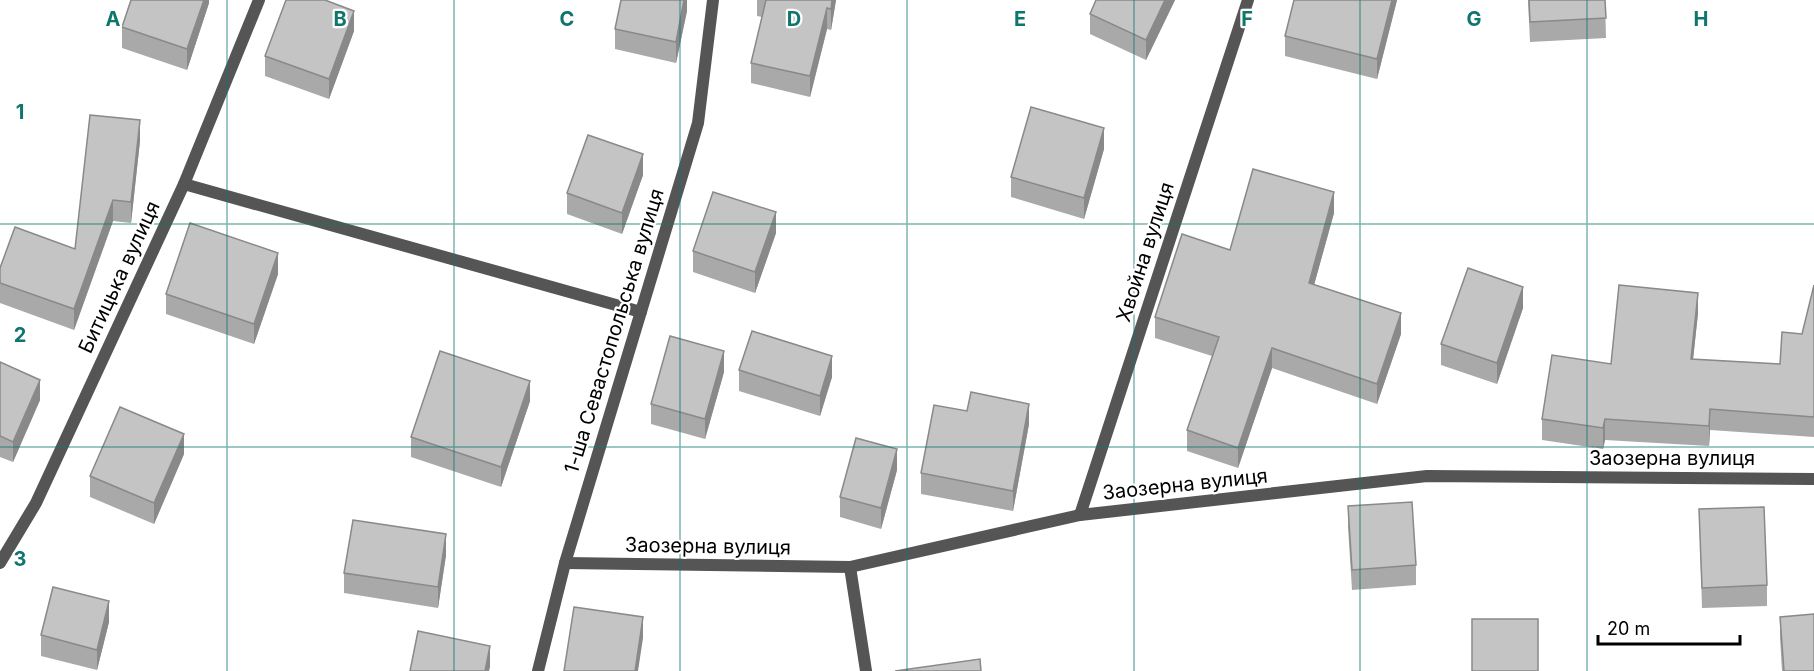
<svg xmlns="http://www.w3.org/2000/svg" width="1814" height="671" viewBox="0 0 1814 671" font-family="Inter,sans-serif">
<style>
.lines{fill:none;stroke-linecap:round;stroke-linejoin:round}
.service{stroke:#555;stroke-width:12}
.minor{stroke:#555;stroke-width:12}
.wall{fill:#a9a9a9}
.shaded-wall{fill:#898989}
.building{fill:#c4c4c4;stroke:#898989;stroke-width:1.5}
.grid{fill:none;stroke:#0f766e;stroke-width:1.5;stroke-opacity:0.55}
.labels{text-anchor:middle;stroke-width:4.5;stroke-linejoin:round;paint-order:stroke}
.street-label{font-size:20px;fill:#000;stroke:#fff}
.grid-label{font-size:20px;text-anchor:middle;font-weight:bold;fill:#0f766e;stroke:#fff;stroke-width:4.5;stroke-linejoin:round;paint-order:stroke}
</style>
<rect width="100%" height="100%" fill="#fff"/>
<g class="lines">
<!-- service -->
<path class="service" d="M 184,184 L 641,312"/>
<!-- minor -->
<g class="minor">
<path d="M 1080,515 L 1248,0"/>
<path d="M 0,563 L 36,503 L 184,184 L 259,0"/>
<path d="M 565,563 L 850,567 L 1080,515 L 1427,476 L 1814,479"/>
<path d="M 850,567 L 866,671"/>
<path d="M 538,671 L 565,563 L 698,123 L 713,0"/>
</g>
</g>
<!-- wall -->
<g class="wall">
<path d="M 209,0 L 209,3 L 187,70 L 122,48 L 122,27 Z"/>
<path d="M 687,0 L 687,11 L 676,63 L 615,49 L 615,29 Z"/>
<path d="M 757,0 L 836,0 L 831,30 L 827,29 L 810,97 L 751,83 L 751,63 L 762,17 L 757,16 Z"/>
<path d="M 1096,0 L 1175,0 L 1146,60 L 1090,34 L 1090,14 Z"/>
<path d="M 1397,0 L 1377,79 L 1285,56 L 1285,36 Z"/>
<path d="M 1528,0 L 1605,0 L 1606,38 L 1530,42 Z"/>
<path d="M 354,31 L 329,99 L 265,76 L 265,56 Z"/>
<path d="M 140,141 L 131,223 L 113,221 L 74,330 L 0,303 L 0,268 L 75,249 Z"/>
<path d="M 1104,149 L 1084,219 L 1011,197 L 1011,177 Z"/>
<path d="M 643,175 L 622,234 L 567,214 L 567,193 Z"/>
<path d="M 1334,213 L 1314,285 L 1401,334 L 1377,404 L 1272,368 L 1238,468 L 1187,451 L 1187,430 L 1212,356 L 1155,338 L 1155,317 L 1230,250 Z"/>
<path d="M 776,233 L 755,293 L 693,272 L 693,251 Z"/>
<path d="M 278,274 L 254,344 L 166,314 L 166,294 Z"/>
<path d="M 1814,285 L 1814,437 L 1710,430 L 1709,446 L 1605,440 L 1603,449 L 1542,440 L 1542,419 L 1611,364 L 1698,313 L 1693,359 L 1780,364 L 1802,334 Z"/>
<path d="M 1523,308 L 1497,384 L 1441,365 L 1441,344 Z"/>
<path d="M 0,362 L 40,400 L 13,462 L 0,457 Z"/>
<path d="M 739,370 L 832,377 L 820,416 L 739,391 Z"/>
<path d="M 724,372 L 705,439 L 651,424 L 651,404 Z"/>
<path d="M 530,401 L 501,487 L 411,457 L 411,437 Z"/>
<path d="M 1029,424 L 1013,511 L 921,494 L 921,473 Z"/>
<path d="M 184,454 L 154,524 L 90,497 L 90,476 Z"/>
<path d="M 897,470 L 881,529 L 840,517 L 840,497 Z"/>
<path d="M 1348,506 L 1416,565 L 1416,585 L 1352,590 L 1348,527 Z"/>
<path d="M 1699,509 L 1767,585 L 1767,606 L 1702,608 Z"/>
<path d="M 446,555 L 438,608 L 344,593 L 344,573 Z"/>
<path d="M 1780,617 L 1814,671 L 1782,671 L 1780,638 Z"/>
<path d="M 109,622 L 97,670 L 41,656 L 41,635 Z"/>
</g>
<!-- shaded-wall -->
<g class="shaded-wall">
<path d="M 204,0 L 209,0 L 209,3 L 187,70 L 187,49 Z"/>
<path d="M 684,0 L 687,0 L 687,11 L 676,63 L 676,42 Z"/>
<path d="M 832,0 L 836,0 L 831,30 L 831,9 Z"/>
<path d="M 1165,0 L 1175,0 L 1146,60 L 1146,40 Z"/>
<path d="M 1392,0 L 1397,0 L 1377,79 L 1377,59 Z"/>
<path d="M 827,8 L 827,29 L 810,97 L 810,76 Z"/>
<path d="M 354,11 L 354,31 L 329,99 L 329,79 Z"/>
<path d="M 140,120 L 140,141 L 131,223 L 131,202 Z"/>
<path d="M 1104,128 L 1104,149 L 1084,219 L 1084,198 Z"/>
<path d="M 643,154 L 643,175 L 622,234 L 622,213 Z"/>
<path d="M 1334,192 L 1334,213 L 1309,303 L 1309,283 Z"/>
<path d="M 113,200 L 113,221 L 74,330 L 74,309 Z"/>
<path d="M 776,212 L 776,233 L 755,293 L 755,272 Z"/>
<path d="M 278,253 L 278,274 L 254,344 L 254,324 Z"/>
<path d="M 1523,287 L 1523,308 L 1497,384 L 1497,363 Z"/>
<path d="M 1698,293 L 1698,313 L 1691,379 L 1691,359 Z"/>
<path d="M 1401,313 L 1401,334 L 1377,404 L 1377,384 Z"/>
<path d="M 1272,348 L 1272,368 L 1238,468 L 1238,448 Z"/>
<path d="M 724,351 L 724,372 L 705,439 L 705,419 Z"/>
<path d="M 832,356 L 832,377 L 820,416 L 820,396 Z"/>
<path d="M 40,380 L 40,400 L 13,462 L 13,442 Z"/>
<path d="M 530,381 L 530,401 L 501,487 L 501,467 Z"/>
<path d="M 1029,404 L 1029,424 L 1013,511 L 1013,491 Z"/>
<path d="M 1710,409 L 1710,430 L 1709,446 L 1709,426 Z"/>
<path d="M 1605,419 L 1605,440 L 1603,449 L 1603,428 Z"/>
<path d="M 184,434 L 184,454 L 154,524 L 154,503 Z"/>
<path d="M 897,449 L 897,470 L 881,529 L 881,508 Z"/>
<path d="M 446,534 L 446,555 L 438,608 L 438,587 Z"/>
<path d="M 109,601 L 109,622 L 97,670 L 97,650 Z"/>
<path d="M 643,617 L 643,638 L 638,671 L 635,671 Z"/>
<path d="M 490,646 L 490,667 L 489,671 L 485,671 Z"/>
</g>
<!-- building -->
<g class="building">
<path d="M 131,0 L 204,0 L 187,49 L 122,27 Z"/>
<path d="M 286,0 L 325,0 L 354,11 L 329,79 L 265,56 Z"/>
<path d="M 621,0 L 684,0 L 676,42 L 615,29 Z"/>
<path d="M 766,0 L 832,0 L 831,9 L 827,8 L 810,76 L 751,63 Z"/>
<path d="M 1096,0 L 1165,0 L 1146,40 L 1090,14 Z"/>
<path d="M 1294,0 L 1392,0 L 1377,59 L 1285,36 Z"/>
<path d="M 1529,0 L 1605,0 L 1606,18 L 1530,22 Z"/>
<path d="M 1031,107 L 1104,128 L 1084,198 L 1011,177 Z"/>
<path d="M 90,115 L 140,120 L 131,202 L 113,200 L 74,309 L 0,283 L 0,268 L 15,227 L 75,249 Z"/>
<path d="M 588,135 L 643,154 L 622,213 L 567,193 Z"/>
<path d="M 1253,169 L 1334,192 L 1309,283 L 1401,313 L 1377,384 L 1272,348 L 1238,448 L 1187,430 L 1219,337 L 1155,317 L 1182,234 L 1230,250 Z"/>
<path d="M 713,192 L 776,212 L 755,272 L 693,251 Z"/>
<path d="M 190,223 L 278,253 L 254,324 L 166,294 Z"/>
<path d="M 1468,268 L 1523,287 L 1497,363 L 1441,344 Z"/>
<path d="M 1619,285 L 1698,293 L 1691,359 L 1780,364 L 1782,332 L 1802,334 L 1814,285 L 1814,417 L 1710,409 L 1709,426 L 1605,419 L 1603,428 L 1542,419 L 1552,355 L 1611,364 Z"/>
<path d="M 752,331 L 832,356 L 820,396 L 739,370 Z"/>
<path d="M 670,336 L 724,351 L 705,419 L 651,404 Z"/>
<path d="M 440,351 L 530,381 L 501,467 L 411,437 Z"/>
<path d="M 0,362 L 40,380 L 13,442 L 0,436 Z"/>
<path d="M 971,392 L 1029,404 L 1013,491 L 921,473 L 934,405 L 967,411 Z"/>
<path d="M 120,407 L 184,434 L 154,503 L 90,476 Z"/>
<path d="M 856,438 L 897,449 L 881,508 L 840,497 Z"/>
<path d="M 1412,502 L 1416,565 L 1352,570 L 1348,506 Z"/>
<path d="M 1764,507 L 1767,585 L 1702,588 L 1699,509 Z"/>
<path d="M 353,520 L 446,534 L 438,587 L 344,573 Z"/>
<path d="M 53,587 L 109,601 L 97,650 L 41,635 Z"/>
<path d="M 574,607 L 643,617 L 635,671 L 564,671 Z"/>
<path d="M 1814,614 L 1814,671 L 1784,671 L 1780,617 Z"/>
<rect x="1472" y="619" width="66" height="52"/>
<path d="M 418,631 L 490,646 L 485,671 L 410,671 Z"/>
<path d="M 980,659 L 981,671 L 895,671 Z"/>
</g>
<!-- grid -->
<path class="grid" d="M 227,0 L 227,671M 454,0 L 454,671M 680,0 L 680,671M 907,0 L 907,671M 1134,0 L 1134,671M 1360,0 L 1360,671M 1587,0 L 1587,671M 0,224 L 1814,224M 0,447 L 1814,447"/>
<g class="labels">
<!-- street labels -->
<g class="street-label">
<text transform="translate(1145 252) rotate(-72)" y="7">Хвойна вулиця</text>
<text transform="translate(119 277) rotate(-65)" y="7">Битицька вулиця</text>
<text transform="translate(614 331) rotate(-73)" y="7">1-ша Севастопольська вулиця</text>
<text x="1672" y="465">Заозерна вулиця</text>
<text transform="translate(1185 484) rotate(-6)" y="7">Заозерна вулиця</text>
<text transform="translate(708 546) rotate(1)" y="7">Заозерна вулиця</text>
</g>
</g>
<g class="grid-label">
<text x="113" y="26">A</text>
<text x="340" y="26">B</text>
<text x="567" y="26">C</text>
<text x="794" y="26">D</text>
<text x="1020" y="26">E</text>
<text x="1247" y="26">F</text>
<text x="1474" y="26">G</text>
<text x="1701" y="26">H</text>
<text x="20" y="119">1</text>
<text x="20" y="342">2</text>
<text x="20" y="566">3</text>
</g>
<!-- scale -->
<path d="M1598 635v9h142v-9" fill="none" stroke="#000000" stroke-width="3"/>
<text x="1607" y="635" font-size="18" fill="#000000" stroke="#ffffff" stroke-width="4.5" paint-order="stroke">20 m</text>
</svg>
